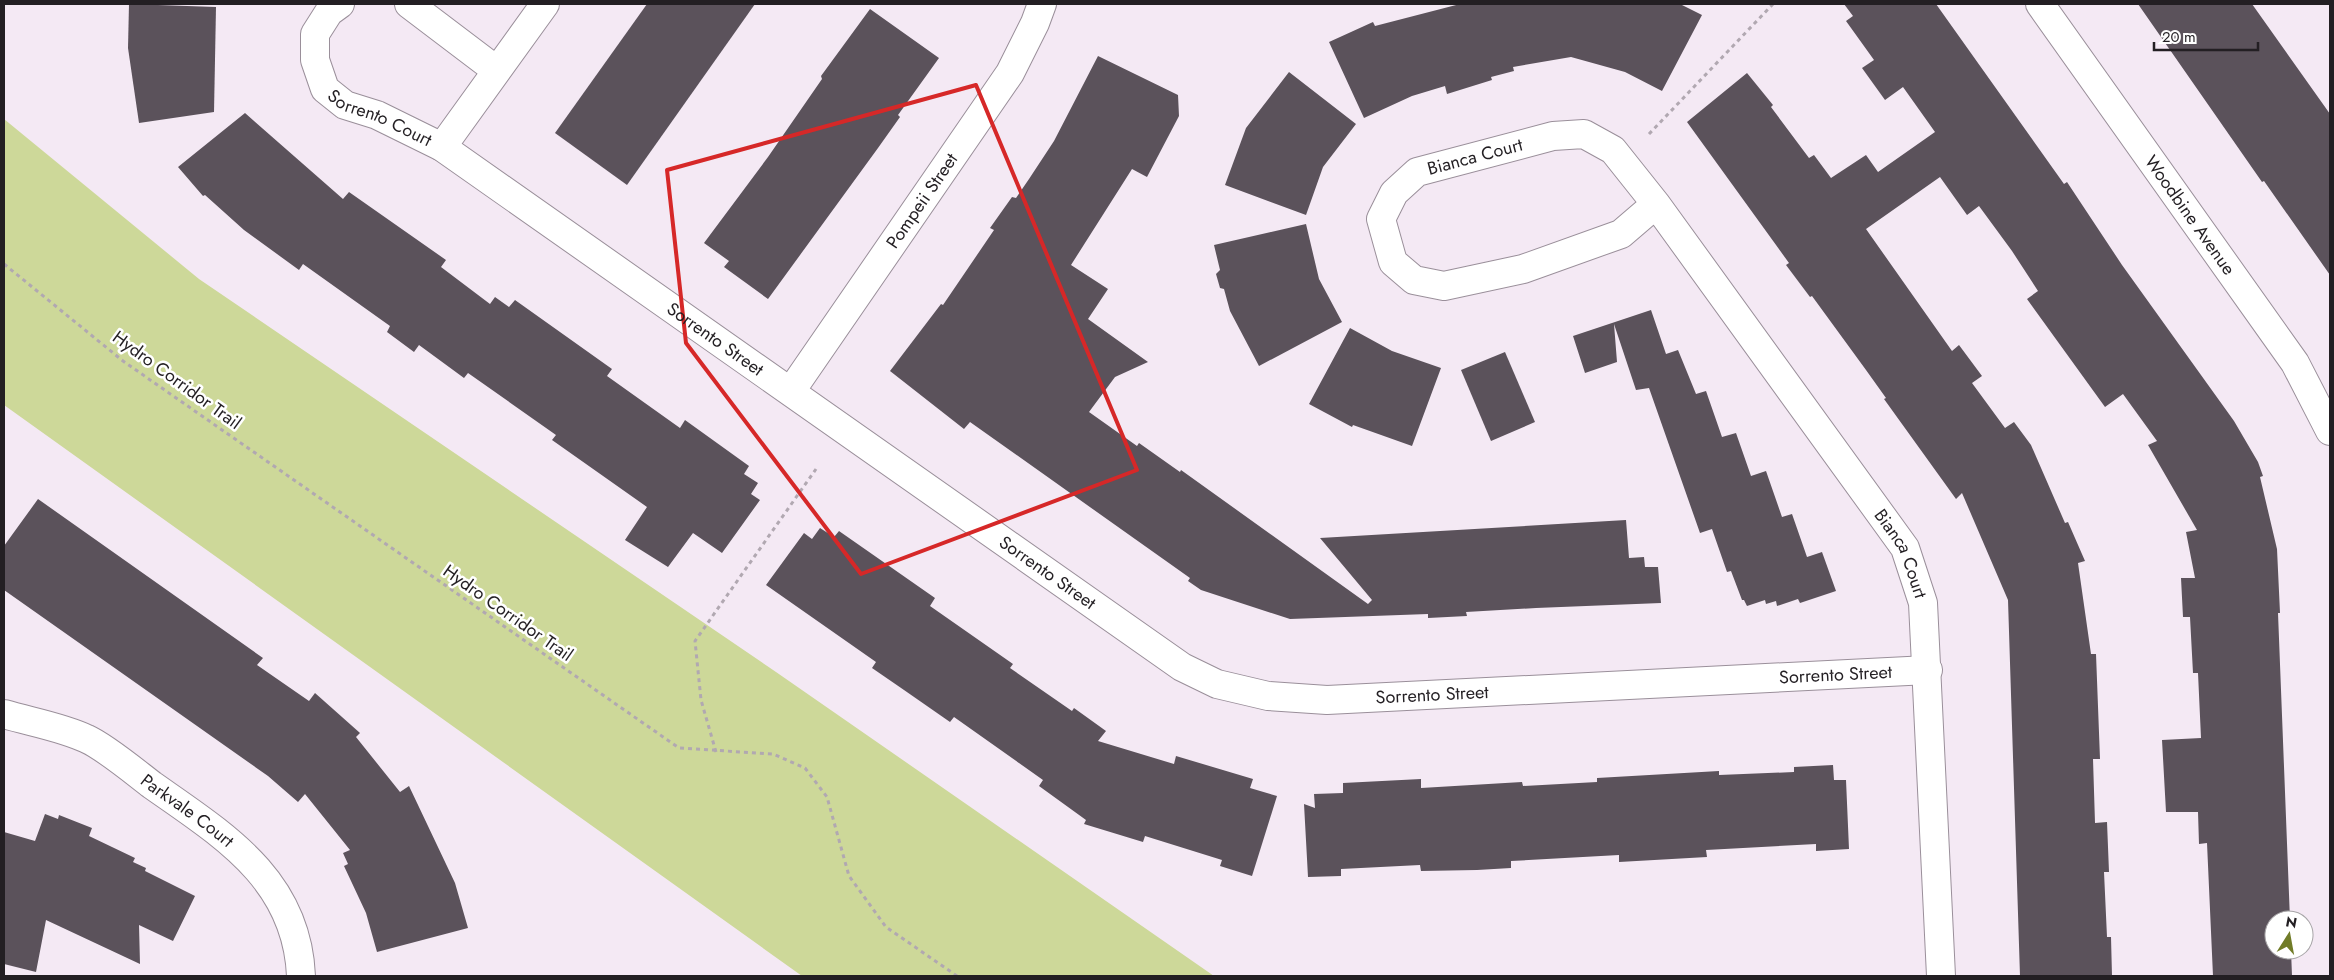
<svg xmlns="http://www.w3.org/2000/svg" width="2334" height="980" viewBox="0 0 2334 980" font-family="Jost,sans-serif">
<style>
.green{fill:#cdd899}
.building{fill:#5b525b}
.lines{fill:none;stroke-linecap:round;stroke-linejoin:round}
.street-casing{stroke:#9a8f9a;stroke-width:30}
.path{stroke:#b1a8b1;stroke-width:3;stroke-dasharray:4 4;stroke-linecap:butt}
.street{stroke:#fff;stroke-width:28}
.marked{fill:none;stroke:#d62828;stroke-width:4;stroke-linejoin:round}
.labels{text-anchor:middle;stroke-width:5;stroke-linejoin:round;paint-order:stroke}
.street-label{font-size:18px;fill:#231f23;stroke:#fff}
</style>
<rect width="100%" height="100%" fill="#f4e9f4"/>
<!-- green -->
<path class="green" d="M 4,119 L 199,279 L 776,672 L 1214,976 L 802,976 L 4,405 Z"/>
<!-- building -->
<g class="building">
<path d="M 129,4 L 216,7 L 214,112 L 139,123 L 128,48 Z"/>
<path d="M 647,4 L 755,4 L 627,185 L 555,133 Z"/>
<path d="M 1460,4 L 1680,4 L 1702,15 L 1662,91 L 1625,72 L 1571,57 L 1513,67 L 1514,71 L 1491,77 L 1492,80 L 1447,94 L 1445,86 L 1412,96 L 1364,118 L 1329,42 L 1373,22 L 1375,26 Z"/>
<path d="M 1844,4 L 1936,4 L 2064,184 L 2067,182 L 2122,265 L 2234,421 L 2258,462 L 2263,476 L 2260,477 L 2277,549 L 2280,613 L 2278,613 L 2290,920 L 2274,920 L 2274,950 L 2291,950 L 2292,976 L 2213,976 L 2207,843 L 2199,844 L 2198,812 L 2166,812 L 2162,740 L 2201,738 L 2198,673 L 2193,673 L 2190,617 L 2183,617 L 2181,578 L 2195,578 L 2186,532 L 2197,530 L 2148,445 L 2157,441 L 2123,394 L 2105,407 L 2027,299 L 2038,291 L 2012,251 L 1979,206 L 1967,215 L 1940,177 L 1866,229 L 1952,351 L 1959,345 L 1982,376 L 1972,383 L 2005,428 L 2014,422 L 2031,445 L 2065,523 L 2068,522 L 2085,561 L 2078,563 L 2091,654 L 2096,654 L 2100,759 L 2093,759 L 2095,823 L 2107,822 L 2109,872 L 2104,872 L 2107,937 L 2111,937 L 2112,976 L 2020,976 L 2008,600 L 1962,493 L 1956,499 L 1884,399 L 1886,398 L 1866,370 L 1812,296 L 1810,297 L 1786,265 L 1789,263 L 1687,122 L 1747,73 L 1773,105 L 1771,107 L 1809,158 L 1814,155 L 1831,178 L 1866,155 L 1878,172 L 1935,132 L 1903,87 L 1885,100 L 1862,68 L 1874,60 L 1846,21 L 1853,16 Z"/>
<path d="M 2138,4 L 2252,4 L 2330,114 L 2330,275 L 2264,181 L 2262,182 Z"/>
<path d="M 870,9 L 939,58 L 898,115 L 900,117 L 878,148 L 768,299 L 724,267 L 729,261 L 704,243 L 768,157 L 822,79 L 821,76 Z"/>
<path d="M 1098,56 L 1178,95 L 1179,116 L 1147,177 L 1132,169 L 1071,265 L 1108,289 L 1088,319 L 1148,362 L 1115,377 L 1089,412 L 1137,446 L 1139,443 L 1180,472 L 1181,470 L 1368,604 L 1372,600 L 1320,538 L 1626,520 L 1629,558 L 1644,557 L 1645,567 L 1658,567 L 1661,603 L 1536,608 L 1466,612 L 1467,616 L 1428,618 L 1428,614 L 1290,619 L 1201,590 L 1188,581 L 1190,578 L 970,422 L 964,429 L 890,371 L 941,304 L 943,305 L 994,230 L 990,228 L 1012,197 L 1016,198 L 1029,179 L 1054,141 Z"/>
<path d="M 1289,72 L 1356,124 L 1323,167 L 1306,215 L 1225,185 L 1246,128 Z"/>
<path d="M 245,113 L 343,199 L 349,192 L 446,260 L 441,267 L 490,304 L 495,297 L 509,307 L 515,300 L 612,369 L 607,376 L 680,428 L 685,420 L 749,466 L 744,474 L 758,483 L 751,494 L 760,500 L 722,553 L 693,533 L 668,567 L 625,540 L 647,507 L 552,440 L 556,435 L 468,373 L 464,378 L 419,345 L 414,352 L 387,332 L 390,326 L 303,264 L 299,270 L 244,230 L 205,195 L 203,196 L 178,167 Z"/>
<path d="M 1306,224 L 1319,279 L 1342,322 L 1259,366 L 1230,311 L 1224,289 L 1220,288 L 1216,274 L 1220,270 L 1214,245 Z"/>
<path d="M 1651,310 L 1666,354 L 1678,350 L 1696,394 L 1706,391 L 1722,437 L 1736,433 L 1751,476 L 1766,471 L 1782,517 L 1792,514 L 1807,557 L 1822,552 L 1836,591 L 1800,603 L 1798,599 L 1777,606 L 1776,601 L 1766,604 L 1765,600 L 1747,606 L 1744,600 L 1742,600 L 1731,571 L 1727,572 L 1712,529 L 1700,533 L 1649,388 L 1636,390 L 1614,324 L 1617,362 L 1585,373 L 1573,336 Z"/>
<path d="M 1350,328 L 1392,351 L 1441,368 L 1412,446 L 1353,425 L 1352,427 L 1309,404 Z"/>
<path d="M 1505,352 L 1535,422 L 1491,441 L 1461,370 Z"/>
<path d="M 38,499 L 263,658 L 257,665 L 309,701 L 315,693 L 360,733 L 356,737 L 400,792 L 409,786 L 455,883 L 468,928 L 377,952 L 366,913 L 344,866 L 348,864 L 343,853 L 350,850 L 305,794 L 298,802 L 268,776 L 4,590 L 4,546 Z"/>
<path d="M 820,528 L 834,537 L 839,531 L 935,598 L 930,606 L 1013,664 L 1010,668 L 1072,711 L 1074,708 L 1106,731 L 1098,741 L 1174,764 L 1176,756 L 1253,779 L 1250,788 L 1277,796 L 1252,876 L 1220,866 L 1222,860 L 1145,836 L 1143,842 L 1084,824 L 1086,820 L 1039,786 L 1043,780 L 954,717 L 950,722 L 904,690 L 872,668 L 876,662 L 766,585 L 804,533 L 812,539 Z"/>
<path d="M 1833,765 L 1834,780 L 1846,780 L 1849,849 L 1816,851 L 1816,844 L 1706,850 L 1707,857 L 1619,862 L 1619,855 L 1511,861 L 1511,868 L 1477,870 L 1421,871 L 1420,865 L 1341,869 L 1341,876 L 1308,877 L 1304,804 L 1315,808 L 1314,794 L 1343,793 L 1343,783 L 1421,779 L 1421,788 L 1522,782 L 1523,786 L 1597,782 L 1597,778 L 1719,771 L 1719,775 L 1794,772 L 1794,767 Z"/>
<path d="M 45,814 L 58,819 L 59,815 L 92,828 L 89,836 L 135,858 L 133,862 L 146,868 L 145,871 L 195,896 L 173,941 L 139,925 L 140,964 L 46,920 L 36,972 L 4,964 L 4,832 L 35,841 Z"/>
</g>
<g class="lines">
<defs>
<g id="street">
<path id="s1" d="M 340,4 L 329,12 L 315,34 L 315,60 L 325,89 L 345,105 L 377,115 L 442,147 L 1182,667 L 1217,684 L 1268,696 L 1327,700 L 1928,670"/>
<path d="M 409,4 L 496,70"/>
<path id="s2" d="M 2040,4 L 2295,363 L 2330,431"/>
<path d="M 442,147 L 545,4"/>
<path id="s3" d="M 1656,204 L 1621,234 L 1523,269 L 1444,286 L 1414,280 L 1393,262 L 1381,219 L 1394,193 L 1417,172 L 1553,136 L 1584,134 L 1613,150 L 1656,204 L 1905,548 L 1923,603 L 1941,976"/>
<path id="s4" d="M 791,391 L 1010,73 L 1035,23 L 1042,4"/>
<path id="s5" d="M 4,714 C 31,722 62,727 87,739 C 105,747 135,772 152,785 C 223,835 297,879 301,976"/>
</g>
</defs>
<!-- street casing -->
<use href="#street" class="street-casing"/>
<!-- path -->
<g class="path">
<path d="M 1649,134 L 1773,4"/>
<path d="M 4,264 L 123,361 L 679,748 L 773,754 L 805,768 L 827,797 L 849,876 L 886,927 L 957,976"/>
<path d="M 716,752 L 701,700 L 695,641 L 816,469"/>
</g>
<!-- street -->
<use href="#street" class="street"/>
</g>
<!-- marked area -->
<path class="marked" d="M 976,85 L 1137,470 L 861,574 L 686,343 L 667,170 Z"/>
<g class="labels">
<!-- street labels -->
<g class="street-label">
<text dy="6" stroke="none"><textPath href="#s1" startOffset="159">Sorrento Court</textPath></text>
<text dy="6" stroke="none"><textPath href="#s3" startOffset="454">Bianca Court</textPath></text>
<text dy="6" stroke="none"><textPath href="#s4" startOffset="231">Pompeii Street</textPath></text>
<text dy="6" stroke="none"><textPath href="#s2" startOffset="259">Woodbine Avenue</textPath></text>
<text dy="6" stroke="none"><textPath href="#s1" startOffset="562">Sorrento Street</textPath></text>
<text transform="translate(177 380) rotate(36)" y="6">Hydro Corridor Trail</text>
<text dy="6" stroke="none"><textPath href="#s3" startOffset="1096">Bianca Court</textPath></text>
<text dy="6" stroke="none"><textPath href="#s1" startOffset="968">Sorrento Street</textPath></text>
<text transform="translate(508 613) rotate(35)" y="6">Hydro Corridor Trail</text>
<text dy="6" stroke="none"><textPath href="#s1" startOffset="1792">Sorrento Street</textPath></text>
<text dy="6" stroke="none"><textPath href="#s1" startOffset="1388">Sorrento Street</textPath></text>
<text dy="6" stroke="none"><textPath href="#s5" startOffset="210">Parkvale Court</textPath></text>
</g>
</g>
<!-- border -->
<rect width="2334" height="980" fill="none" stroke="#231f23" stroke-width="10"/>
<!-- north arrow -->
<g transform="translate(2289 935) rotate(11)"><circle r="24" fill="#ffffff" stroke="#a7a5a7"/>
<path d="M0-4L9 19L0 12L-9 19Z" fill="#717c28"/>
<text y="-8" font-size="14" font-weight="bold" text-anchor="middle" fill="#231f23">N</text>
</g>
<!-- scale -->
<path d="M2154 42v8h104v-8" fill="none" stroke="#231f23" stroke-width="2.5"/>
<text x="2162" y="42" font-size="15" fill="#231f23" stroke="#ffffff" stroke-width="4" paint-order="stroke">20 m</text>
</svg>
